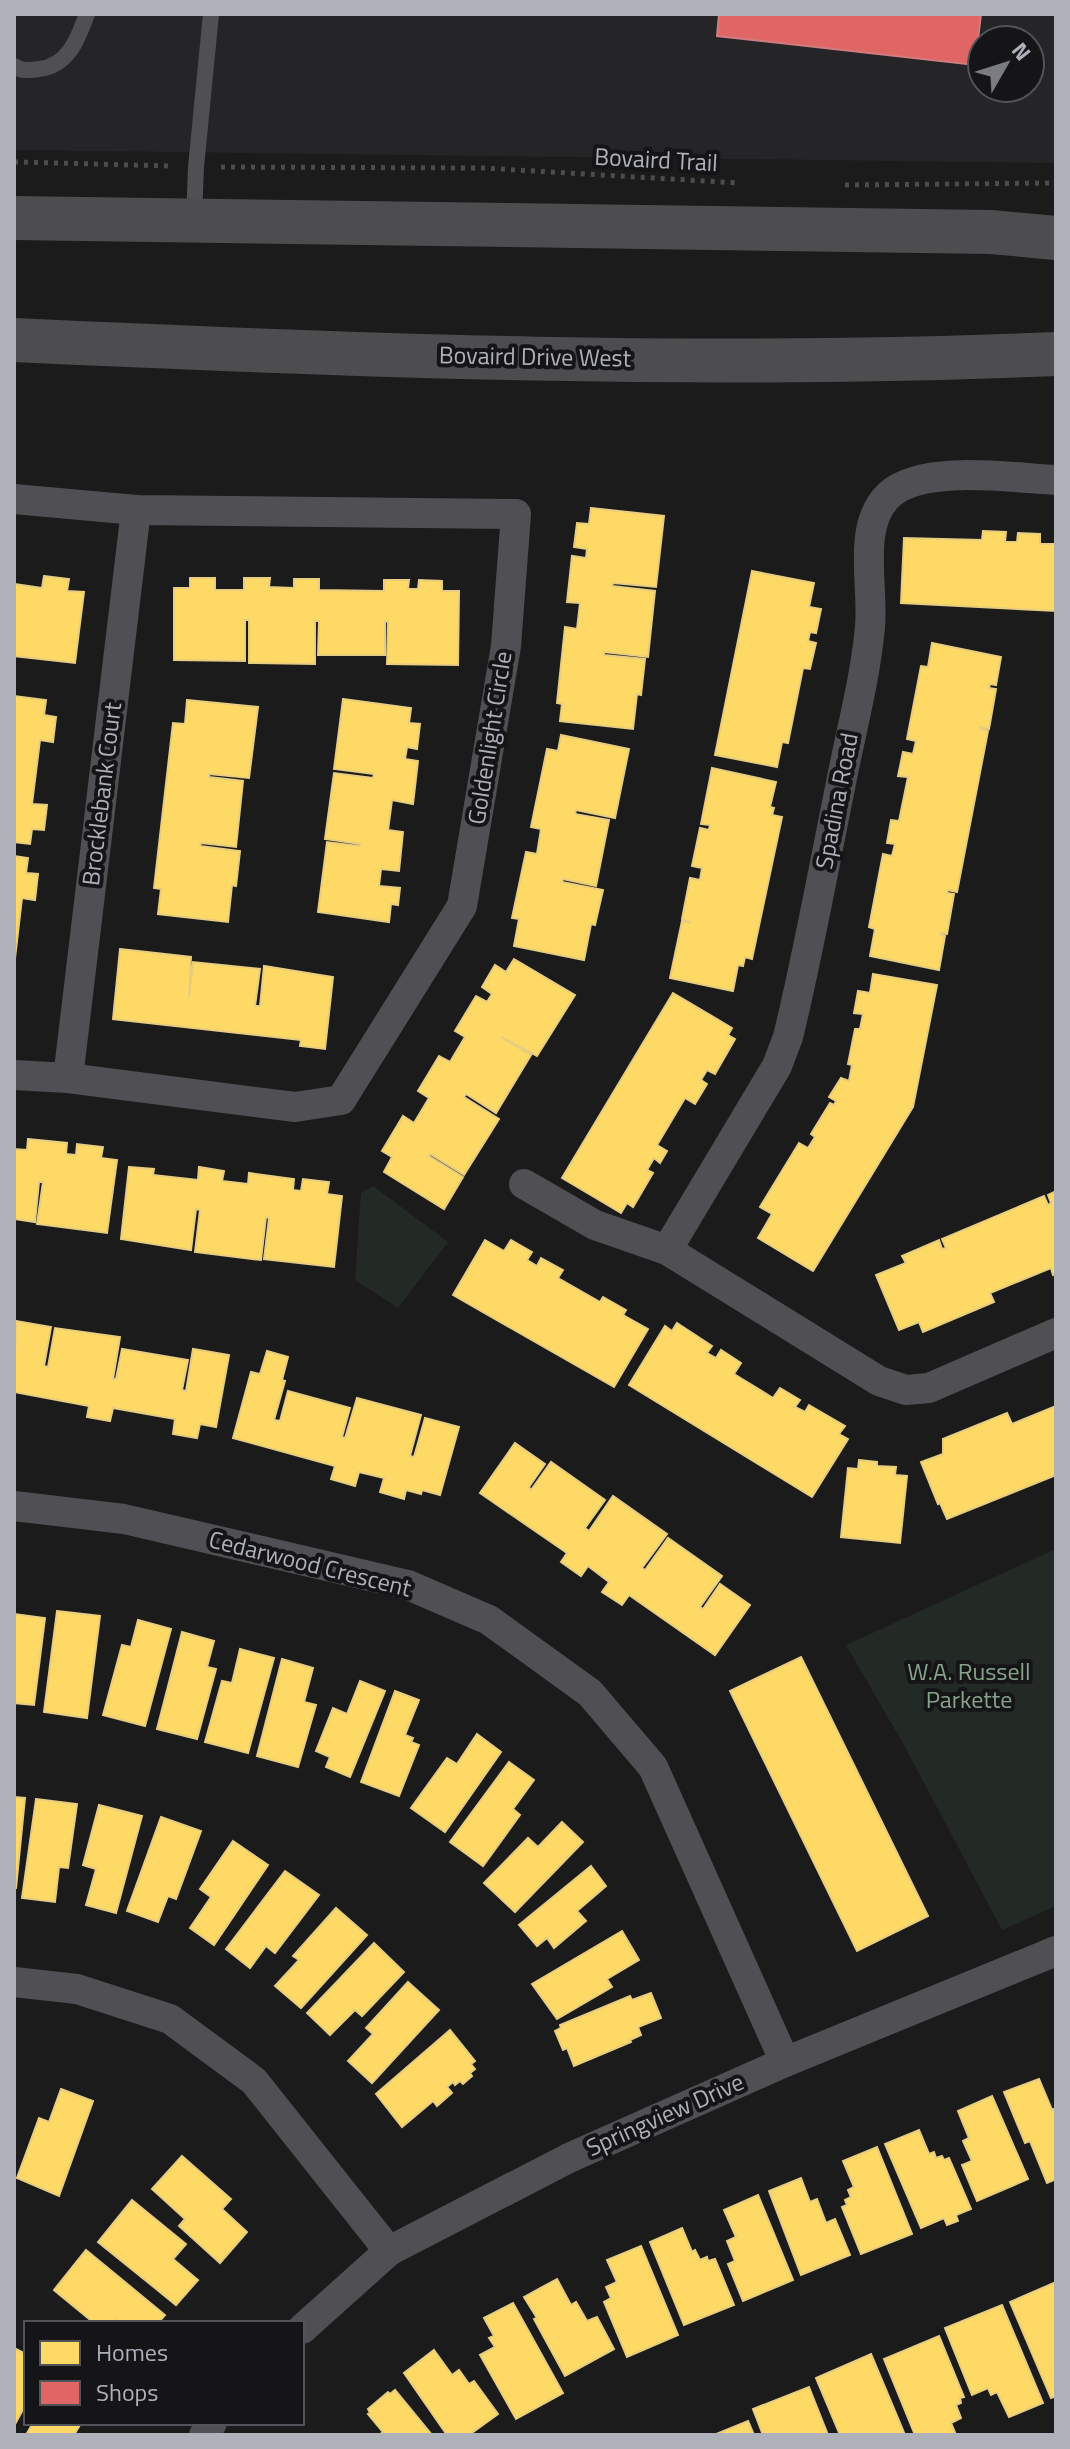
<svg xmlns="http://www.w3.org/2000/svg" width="1070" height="2449" viewBox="0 0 1070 2449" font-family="'Titillium Web',sans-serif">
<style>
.built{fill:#252527;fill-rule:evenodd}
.green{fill:#232a25}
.homes{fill:#ffd966;stroke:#e7cd7f;stroke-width:2}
.shops{fill:#e06666;stroke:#d17c7f;stroke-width:2}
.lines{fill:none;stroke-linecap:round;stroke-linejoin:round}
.path{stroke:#4b4c4f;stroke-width:5;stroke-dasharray:4 6;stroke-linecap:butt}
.lane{stroke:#505054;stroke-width:16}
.street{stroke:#505054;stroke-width:30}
.primary{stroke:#4d4d50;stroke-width:44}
.labels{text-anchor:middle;stroke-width:8;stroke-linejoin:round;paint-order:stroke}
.street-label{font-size:24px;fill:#aeb1ba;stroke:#151517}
.park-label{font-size:24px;fill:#87a38a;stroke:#151517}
</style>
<rect width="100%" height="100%" fill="#1b1b1b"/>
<!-- built -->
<path class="built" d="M 14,14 L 1056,14 L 1056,163 L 14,150 ZM 982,40 L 1030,40 L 1030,88 L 982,88 Z"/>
<!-- green -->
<g class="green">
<path d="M 373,1186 L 448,1242 L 398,1308 L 355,1280 L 361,1193 Z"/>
<path d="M 1056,1549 L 1056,1906 L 1002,1930 L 905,1747 L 846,1645 Z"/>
</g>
<!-- homes -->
<g class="homes">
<path d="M 591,508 L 664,516 L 656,587 L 613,583 L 612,586 L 655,591 L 648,657 L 604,652 L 604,655 L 645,659 L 641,695 L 637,694 L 633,729 L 560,721 L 562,704 L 557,703 L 565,627 L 577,629 L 580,603 L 567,602 L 572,556 L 586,558 L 587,549 L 574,547 L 577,523 L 589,524 Z"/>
<path d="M 983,531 L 1006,532 L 1005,542 L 1017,542 L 1018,533 L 1040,534 L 1040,544 L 1056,544 L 1056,611 L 901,603 L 904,538 L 982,540 Z"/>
<path d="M 752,571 L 814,583 L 809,607 L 821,609 L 816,633 L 810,632 L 808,641 L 816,643 L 810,669 L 803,668 L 788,743 L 782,742 L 777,767 L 715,755 Z"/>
<path d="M 44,576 L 69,579 L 67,591 L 84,592 L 75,663 L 14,656 L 14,584 L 42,588 Z"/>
<path d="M 190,578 L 215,578 L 215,590 L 244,590 L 244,578 L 270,578 L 269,587 L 294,588 L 294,579 L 319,579 L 319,590 L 384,591 L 384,580 L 409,580 L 408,589 L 418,589 L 419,580 L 442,581 L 442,591 L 459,591 L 458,665 L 387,664 L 388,621 L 385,622 L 385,655 L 318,655 L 319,621 L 315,621 L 315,664 L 249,663 L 249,620 L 245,620 L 245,661 L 174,660 L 174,588 L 190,588 Z"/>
<path d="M 932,643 L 1001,657 L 996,685 L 990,684 L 989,688 L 996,689 L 989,729 L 980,727 L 980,729 L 988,731 L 957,892 L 948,890 L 947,893 L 954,894 L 947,934 L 941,933 L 941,935 L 945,936 L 939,970 L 870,956 L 875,929 L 869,927 L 883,854 L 892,856 L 895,844 L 887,843 L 891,820 L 899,821 L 908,777 L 898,776 L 903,752 L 913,754 L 916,741 L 907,739 L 921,666 L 928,667 Z"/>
<path d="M 14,696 L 46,700 L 44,715 L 56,717 L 53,742 L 40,740 L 32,804 L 47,805 L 44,830 L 32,829 L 30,844 L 14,842 Z"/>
<path d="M 343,699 L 411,708 L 409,723 L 420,724 L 417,749 L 407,747 L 405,759 L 418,761 L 413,804 L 392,800 L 388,830 L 403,832 L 399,871 L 381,869 L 379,886 L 400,888 L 398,905 L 391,904 L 389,922 L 318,912 L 327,842 L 359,846 L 360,844 L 325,839 L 334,773 L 373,778 L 374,774 L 334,769 Z"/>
<path d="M 187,700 L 258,707 L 249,778 L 209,774 L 209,777 L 243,781 L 236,847 L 201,843 L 200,846 L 240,851 L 236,886 L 232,885 L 228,922 L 158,914 L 161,889 L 154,888 L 173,723 L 185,724 Z"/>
<path d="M 561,735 L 629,749 L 615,818 L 576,810 L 575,814 L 609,820 L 596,886 L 563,879 L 562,882 L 603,890 L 595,925 L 591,924 L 584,960 L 514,946 L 519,919 L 512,918 L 526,852 L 537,854 L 541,829 L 531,827 L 547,749 L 558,751 Z"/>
<path d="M 712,768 L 776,782 L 770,807 L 774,808 L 772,815 L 782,817 L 752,959 L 745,957 L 743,966 L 738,965 L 733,991 L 670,978 L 682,921 L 691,923 L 682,919 L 690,878 L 700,880 L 702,868 L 692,866 L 700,828 L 709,830 L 710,825 L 701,824 Z"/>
<path d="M 14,856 L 28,858 L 26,873 L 38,874 L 35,900 L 22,898 L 14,967 Z"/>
<path d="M 120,949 L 191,957 L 189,998 L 193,962 L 260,969 L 255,1006 L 260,1006 L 264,966 L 333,977 L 325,1049 L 300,1046 L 301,1040 L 113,1019 Z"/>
<path d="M 514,959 L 575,995 L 537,1056 L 501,1037 L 531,1055 L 496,1113 L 466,1094 L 464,1097 L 499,1119 L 464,1175 L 430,1154 L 429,1156 L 463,1177 L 444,1209 L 384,1172 L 392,1157 L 382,1151 L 403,1116 L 414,1123 L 429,1098 L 418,1091 L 439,1056 L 450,1062 L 465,1037 L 455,1031 L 476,996 L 487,1002 L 492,994 L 482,987 L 495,965 L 506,972 Z"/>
<path d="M 873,974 L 937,985 L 913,1107 L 813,1271 L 758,1238 L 772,1214 L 760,1207 L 799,1143 L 808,1148 L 815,1137 L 811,1134 L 830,1103 L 834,1105 L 836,1101 L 829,1097 L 841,1078 L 849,1081 L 852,1065 L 848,1064 L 855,1029 L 860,1029 L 863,1014 L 854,1013 L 858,991 L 870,993 Z"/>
<path d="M 673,993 L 732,1028 L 728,1035 L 735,1039 L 715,1074 L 707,1070 L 701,1080 L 707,1084 L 695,1104 L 685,1098 L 657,1145 L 667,1151 L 660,1163 L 654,1158 L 647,1170 L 653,1173 L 633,1207 L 627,1203 L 621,1213 L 562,1178 Z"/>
<path d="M 28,1139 L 67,1143 L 66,1154 L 76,1155 L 77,1144 L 103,1147 L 101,1158 L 117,1160 L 107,1233 L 37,1224 L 43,1182 L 39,1182 L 35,1222 L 14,1219 L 14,1149 L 27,1150 Z"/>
<path d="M 129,1167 L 154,1169 L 153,1175 L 198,1180 L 199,1167 L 224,1171 L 222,1181 L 248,1184 L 249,1173 L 294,1179 L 293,1190 L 301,1191 L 303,1179 L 329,1182 L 327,1194 L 342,1196 L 334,1267 L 264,1259 L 269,1218 L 266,1217 L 261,1260 L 195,1252 L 200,1210 L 196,1209 L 191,1250 L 121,1239 Z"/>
<path d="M 1056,1191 L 1056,1273 L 1053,1275 L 1051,1268 L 990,1293 L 994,1302 L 923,1332 L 919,1322 L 899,1330 L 876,1275 L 906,1263 L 902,1256 L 939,1240 L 942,1249 L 946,1248 L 942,1239 L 1044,1196 L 1048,1205 L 1051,1203 L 1048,1195 Z"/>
<path d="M 485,1240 L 504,1251 L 511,1240 L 532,1252 L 527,1260 L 537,1266 L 541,1258 L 563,1270 L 558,1278 L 600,1302 L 603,1297 L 626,1310 L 623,1315 L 648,1329 L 614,1387 L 453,1295 Z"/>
<path d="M 16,1321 L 51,1327 L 44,1366 L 48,1367 L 55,1328 L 120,1337 L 113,1379 L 116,1379 L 122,1349 L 188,1360 L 182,1390 L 186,1391 L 193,1349 L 229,1355 L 216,1427 L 200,1424 L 197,1438 L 173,1434 L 175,1419 L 113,1408 L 110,1421 L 87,1417 L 89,1406 L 14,1392 Z"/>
<path d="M 677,1323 L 712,1346 L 707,1353 L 716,1358 L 721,1350 L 741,1363 L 734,1374 L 773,1398 L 780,1388 L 800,1400 L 795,1407 L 805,1412 L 809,1405 L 845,1426 L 839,1434 L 848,1439 L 812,1497 L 629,1385 L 665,1326 L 672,1331 Z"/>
<path d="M 267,1351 L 288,1357 L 282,1380 L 285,1381 L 274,1420 L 280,1421 L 288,1391 L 350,1408 L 342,1437 L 345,1438 L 357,1398 L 421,1415 L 410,1456 L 414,1457 L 425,1418 L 459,1427 L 440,1495 L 422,1490 L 421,1494 L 406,1490 L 404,1499 L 380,1492 L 384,1478 L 359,1472 L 355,1486 L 331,1479 L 335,1466 L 233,1438 L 251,1372 L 260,1374 Z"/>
<path d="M 1056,1406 L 1056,1475 L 947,1519 L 940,1503 L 938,1504 L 921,1462 L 943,1454 L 943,1439 L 1007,1413 L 1012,1424 Z"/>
<path d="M 515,1443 L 545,1464 L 529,1487 L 531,1490 L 551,1462 L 605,1500 L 585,1528 L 589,1531 L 613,1496 L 667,1534 L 642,1568 L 645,1570 L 668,1538 L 722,1576 L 700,1607 L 703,1609 L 720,1584 L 750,1605 L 715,1655 L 629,1595 L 622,1605 L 602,1592 L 609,1582 L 588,1566 L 581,1576 L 561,1562 L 567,1553 L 480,1493 Z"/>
<path d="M 859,1460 L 877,1462 L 877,1466 L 896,1467 L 895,1475 L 907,1476 L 900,1543 L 841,1537 L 848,1468 L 858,1469 Z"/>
<path d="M 57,1611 L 100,1616 L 87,1718 L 44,1712 Z"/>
<path d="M 14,1614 L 45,1618 L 34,1705 L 14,1703 Z"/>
<path d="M 138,1620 L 171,1629 L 145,1726 L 103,1715 L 122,1645 L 131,1647 Z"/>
<path d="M 182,1632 L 214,1641 L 207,1667 L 216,1669 L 197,1739 L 157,1729 Z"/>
<path d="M 240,1649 L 274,1658 L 248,1753 L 205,1742 L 222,1681 L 232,1683 Z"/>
<path d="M 801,1657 L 928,1916 L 857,1951 L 730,1691 Z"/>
<path d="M 282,1659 L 313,1668 L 304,1702 L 316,1705 L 298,1767 L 257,1756 Z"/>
<path d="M 360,1681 L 385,1691 L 350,1777 L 326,1767 L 330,1757 L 316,1751 L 333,1708 L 347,1714 Z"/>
<path d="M 395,1691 L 419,1700 L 405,1735 L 413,1738 L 411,1742 L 419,1745 L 399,1796 L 361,1782 Z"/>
<path d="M 477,1734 L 501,1752 L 445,1832 L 411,1808 L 447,1758 L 457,1764 Z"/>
<path d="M 509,1762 L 534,1780 L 513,1809 L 520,1815 L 483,1866 L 450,1842 Z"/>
<path d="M 14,1797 L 25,1798 L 16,1888 L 14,1888 Z"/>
<path d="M 36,1799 L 77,1804 L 68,1868 L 59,1867 L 55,1902 L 22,1898 Z"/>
<path d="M 99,1805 L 142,1816 L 116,1913 L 86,1905 L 96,1869 L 83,1865 Z"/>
<path d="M 161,1817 L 201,1831 L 176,1899 L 168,1896 L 158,1922 L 127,1911 Z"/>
<path d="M 562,1822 L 583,1842 L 515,1912 L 484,1883 L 528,1838 L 538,1847 Z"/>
<path d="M 233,1841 L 268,1865 L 214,1945 L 190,1928 L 211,1897 L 200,1889 Z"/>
<path d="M 591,1866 L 606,1886 L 577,1911 L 586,1921 L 554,1948 L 547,1938 L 537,1946 L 519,1925 Z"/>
<path d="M 285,1871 L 319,1895 L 275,1953 L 266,1946 L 250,1968 L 226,1949 Z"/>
<path d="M 336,1908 L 367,1935 L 301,2008 L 275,1986 L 299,1960 L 293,1956 Z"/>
<path d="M 622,1931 L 639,1960 L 607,1979 L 612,1987 L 557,2019 L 532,1984 Z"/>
<path d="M 374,1943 L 404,1972 L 362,2016 L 355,2010 L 330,2035 L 307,2013 Z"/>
<path d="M 408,1982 L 439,2010 L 372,2083 L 348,2061 L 373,2034 L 366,2028 Z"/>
<path d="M 651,1993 L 661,2018 L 638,2027 L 641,2035 L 630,2040 L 631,2042 L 574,2066 L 567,2048 L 563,2050 L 555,2031 L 561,2028 L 560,2025 L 630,1996 L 632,2000 Z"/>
<path d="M 450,2030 L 475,2061 L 471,2064 L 475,2069 L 470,2073 L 472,2076 L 463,2084 L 460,2081 L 455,2085 L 453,2082 L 447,2087 L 452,2093 L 437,2106 L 433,2101 L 402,2127 L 376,2094 Z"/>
<path d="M 1039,2079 L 1052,2110 L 1056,2108 L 1056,2179 L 1047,2183 L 1030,2141 L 1025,2143 L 1004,2092 Z"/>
<path d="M 61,2089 L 93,2101 L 59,2196 L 17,2178 L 39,2118 L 49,2122 Z"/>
<path d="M 992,2096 L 1028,2179 L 977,2201 L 962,2165 L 972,2161 L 963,2141 L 969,2138 L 958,2111 Z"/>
<path d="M 919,2130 L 929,2154 L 934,2152 L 936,2158 L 942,2156 L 944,2160 L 949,2158 L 971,2209 L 956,2215 L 958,2221 L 947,2225 L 944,2218 L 921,2228 L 885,2144 Z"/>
<path d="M 877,2147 L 912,2234 L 861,2254 L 842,2207 L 847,2205 L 845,2200 L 851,2197 L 848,2190 L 854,2187 L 843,2161 Z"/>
<path d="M 182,2156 L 231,2199 L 222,2209 L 247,2232 L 220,2263 L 179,2226 L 185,2219 L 152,2189 Z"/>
<path d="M 801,2178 L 810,2202 L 817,2199 L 826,2223 L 835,2219 L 850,2255 L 801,2275 L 769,2191 Z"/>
<path d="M 758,2195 L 793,2280 L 743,2301 L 728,2264 L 735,2261 L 727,2241 L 736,2237 L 724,2210 Z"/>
<path d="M 132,2200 L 186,2244 L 173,2259 L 198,2280 L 176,2305 L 98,2242 Z"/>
<path d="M 682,2228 L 692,2252 L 695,2250 L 700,2260 L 707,2257 L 708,2261 L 715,2259 L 734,2305 L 684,2325 L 650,2242 Z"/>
<path d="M 641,2246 L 678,2335 L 627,2357 L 604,2302 L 611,2298 L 606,2287 L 617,2282 L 607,2260 Z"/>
<path d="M 86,2250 L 165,2315 L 158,2323 L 120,2323 L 116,2320 L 114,2323 L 94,2323 L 54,2290 Z"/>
<path d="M 557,2279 L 571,2305 L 576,2302 L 587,2321 L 597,2317 L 614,2349 L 565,2376 L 534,2319 L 537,2318 L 524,2297 Z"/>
<path d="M 1056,2282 L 1056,2396 L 1051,2398 L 1010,2302 Z"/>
<path d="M 513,2303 L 563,2393 L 516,2419 L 480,2355 L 495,2347 L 489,2338 L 494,2336 L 484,2318 Z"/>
<path d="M 1002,2305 L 1043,2403 L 1009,2417 L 997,2392 L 991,2395 L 988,2388 L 972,2395 L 945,2328 Z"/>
<path d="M 939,2336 L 964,2397 L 960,2398 L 961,2403 L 956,2405 L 961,2418 L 951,2423 L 956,2435 L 915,2435 L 884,2359 Z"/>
<path d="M 14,2348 L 26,2354 L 26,2404 L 14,2426 Z"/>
<path d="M 434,2350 L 452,2375 L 459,2370 L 469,2384 L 474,2381 L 498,2414 L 469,2435 L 447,2435 L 404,2373 Z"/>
<path d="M 871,2354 L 905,2435 L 840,2435 L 816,2378 Z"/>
<path d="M 809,2387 L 828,2435 L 763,2435 L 753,2409 Z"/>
<path d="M 395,2390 L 432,2435 L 379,2435 L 383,2432 L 368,2414 L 370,2413 L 368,2409 L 388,2392 L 390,2394 Z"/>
<path d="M 748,2421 L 754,2435 L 714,2435 Z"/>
<path d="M 33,2423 L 76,2423 L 80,2425 L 74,2435 L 26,2435 Z"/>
</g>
<!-- shops -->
<path class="shops" d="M 719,14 L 981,14 L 975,65 L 717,36 Z"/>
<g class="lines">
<!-- path -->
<g class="path">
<path d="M 14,162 L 172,166"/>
<path d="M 221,167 L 483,168 L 739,183"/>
<path d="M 845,185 L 1056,183"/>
</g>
<!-- lane -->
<g class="lane">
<path d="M 14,66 C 23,72 29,70 39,69 C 68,66 78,39 87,14"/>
<path d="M 194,219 L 196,167 L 211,14"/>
</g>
<!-- street -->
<g class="street">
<path d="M 1056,480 C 1013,478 924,464 890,494 C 856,525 874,584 870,627 C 865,681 850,735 840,788 C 823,871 808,955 788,1037 L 777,1066 L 667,1250 L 879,1381 L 906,1390 L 929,1388 L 1056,1333"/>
<path d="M 14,499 L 136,510 L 516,514 L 506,646 L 462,906 L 341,1100 L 295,1107 L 68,1078 L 14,1075"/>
<path d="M 68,1078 L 136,510"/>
<path d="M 524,1184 L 595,1225 L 667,1250"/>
<path d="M 14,1506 L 124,1519 L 408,1585 L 489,1620 L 590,1693 L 653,1767 L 785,2062"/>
<path d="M 14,1982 L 77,1989 L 170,2019 L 254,2081 L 389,2251"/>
<path d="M 302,2329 L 389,2251 L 569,2158 L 785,2062 L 1056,1951"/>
<path d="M 204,2435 L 212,2423"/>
</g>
<!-- primary -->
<g class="primary">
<path d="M 14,218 L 991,232 L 1056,238"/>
<path d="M 14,340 C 361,356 709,369 1056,354"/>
</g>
</g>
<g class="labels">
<!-- street labels -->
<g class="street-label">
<text transform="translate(656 160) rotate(3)" y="8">Bovaird Trail</text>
<text transform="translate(535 357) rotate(1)" y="8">Bovaird Drive West</text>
<text transform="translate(490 738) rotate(-81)" y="8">Goldenlight Circle</text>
<text transform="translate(102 794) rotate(-83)" y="8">Brocklebank Court</text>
<text transform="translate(837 801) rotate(-79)" y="8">Spadina Road</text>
<text transform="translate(310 1564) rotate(14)" y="8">Cedarwood Crescent</text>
<text transform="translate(665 2115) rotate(-24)" y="8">Springview Drive</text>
</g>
<!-- park labels -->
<g class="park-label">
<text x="969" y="1680">W.A. Russell<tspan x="969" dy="28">Parkette</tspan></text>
</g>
</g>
<!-- border -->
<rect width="1070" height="2449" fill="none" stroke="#aeb1ba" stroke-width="32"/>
<!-- legend -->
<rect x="24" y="2321" width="280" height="104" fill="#151517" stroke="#525358" stroke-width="2"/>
<rect x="40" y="2341" width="40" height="24" fill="#ffd966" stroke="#525358" stroke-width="2"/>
<text x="96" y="2361" font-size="24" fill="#aeb1ba">Homes</text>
<rect x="40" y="2381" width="40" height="24" fill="#e06666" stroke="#525358" stroke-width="2"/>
<text x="96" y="2401" font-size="24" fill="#aeb1ba">Shops</text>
<!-- north arrow -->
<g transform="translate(1006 64) rotate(51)"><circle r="38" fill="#151517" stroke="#525358" stroke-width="2"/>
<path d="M0-6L14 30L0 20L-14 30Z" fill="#7b7c82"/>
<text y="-12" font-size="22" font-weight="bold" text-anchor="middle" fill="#aeb1ba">N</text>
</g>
</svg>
